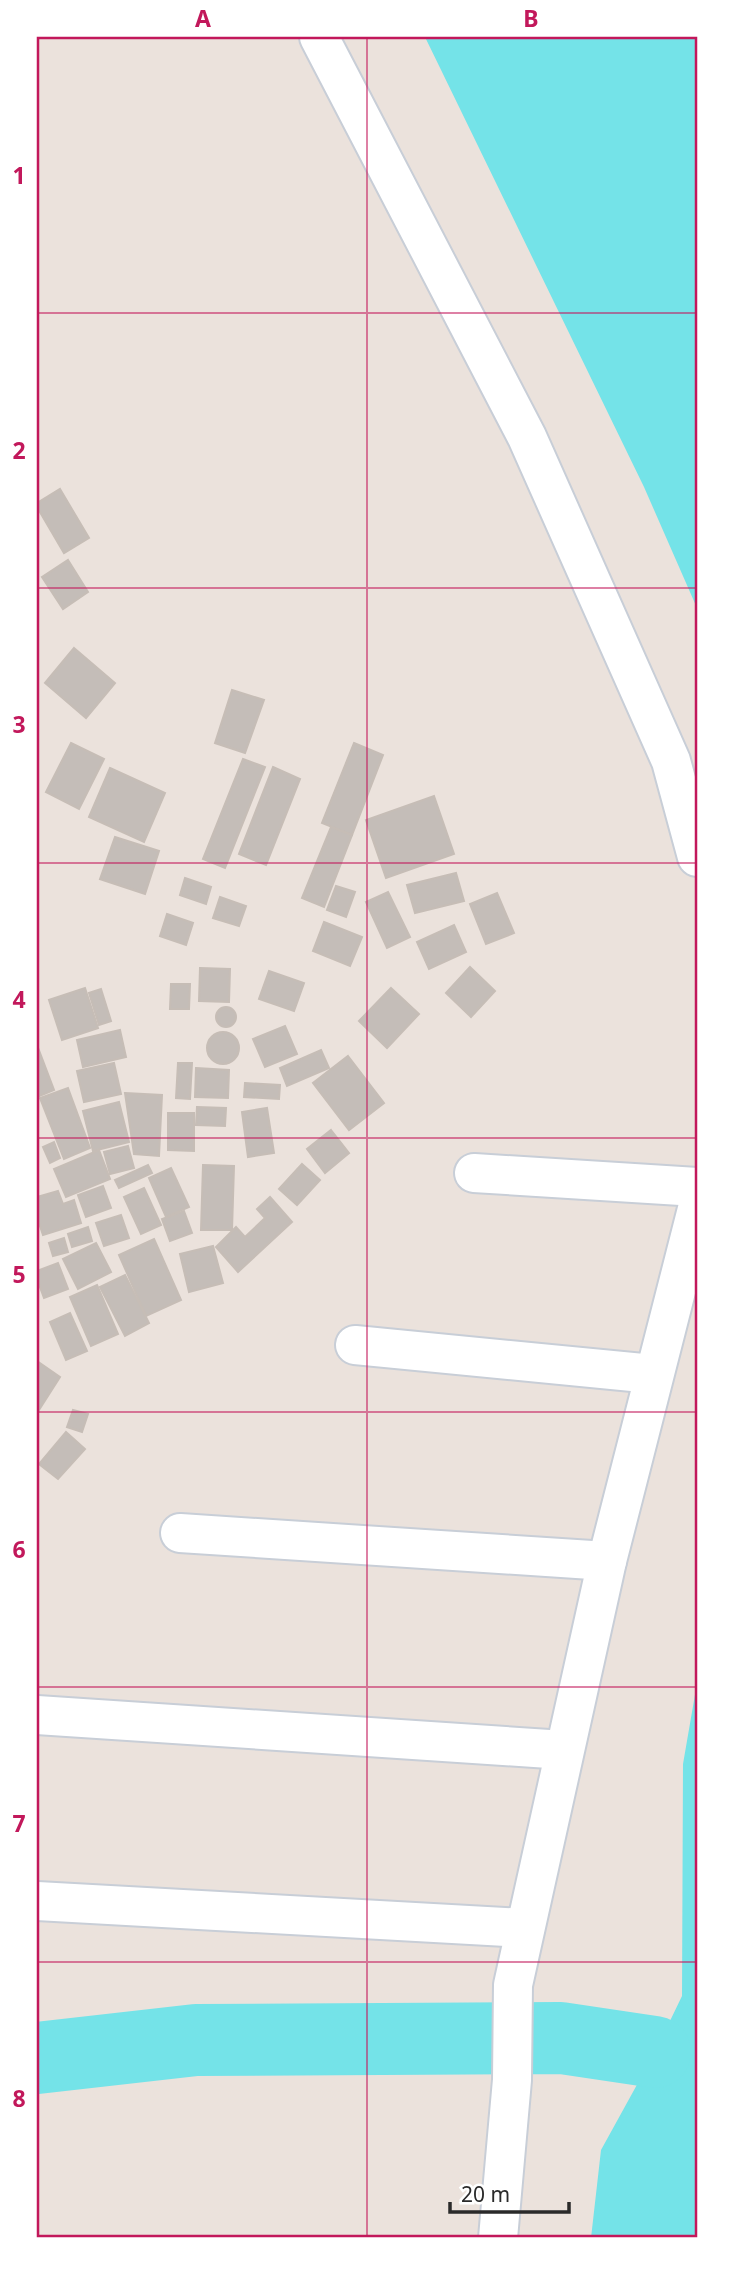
<svg xmlns="http://www.w3.org/2000/svg" width="734" height="2275" viewBox="0 0 734 2275" font-family="'Noto Sans',sans-serif">
<style>
.water{fill:#74e3e8}
.lines{fill:none;stroke-linecap:round;stroke-linejoin:round}
.river{stroke:#74e3e8;stroke-width:72}
.building{fill:#c4bdb8;stroke:#c6bdb6;stroke-width:2}
.minor-casing{stroke:#c8ced7;stroke-width:42}
.tertiary-casing{stroke:#c8ced7;stroke-width:42}
.minor{stroke:#fff;stroke-width:38}
.tertiary{stroke:#fff;stroke-width:38}
.grid{fill:none;stroke:#c2185b;stroke-width:2;stroke-opacity:0.55}
.neatline{fill:none;stroke:#c2185b;stroke-width:2.5}
.grid-label{font-size:23px;text-anchor:middle;font-weight:bold;fill:#c2185b}
</style>
<rect width="100%" height="100%" fill="#ebe2dc"/>
<!-- water -->
<g class="water">
<path d="M 425,37 L 697,37 L 697,608 L 644,487 Z"/>
<path d="M 697,1683 L 697,2238 L 591,2238 L 601,2150 L 655,2052 L 682,1996 L 683,1764 Z"/>
</g>
<g class="lines">
<!-- river -->
<path class="river" d="M 37,2058 L 196,2040 L 561,2038 L 655,2052"/>
</g>
<!-- building -->
<g class="building">
<path d="M 60,489 L 89,538 L 64,553 L 37,507 L 37,503 Z"/>
<path d="M 68,560 L 88,592 L 63,609 L 42,577 Z"/>
<path d="M 74,648 L 115,683 L 86,718 L 45,683 Z"/>
<path d="M 232,690 L 264,700 L 245,753 L 215,743 Z"/>
<path d="M 71,743 L 104,759 L 79,809 L 46,792 Z"/>
<path d="M 354,743 L 383,755 L 352,835 L 322,823 Z"/>
<path d="M 243,759 L 265,767 L 225,868 L 203,859 Z"/>
<path d="M 273,767 L 300,779 L 266,865 L 239,854 Z"/>
<path d="M 110,768 L 165,793 L 144,842 L 89,817 Z"/>
<path d="M 434,796 L 454,854 L 386,878 L 366,820 Z"/>
<path d="M 331,827 L 352,835 L 324,907 L 302,898 Z"/>
<path d="M 115,837 L 159,851 L 145,894 L 100,879 Z"/>
<path d="M 456,873 L 464,901 L 415,913 L 407,885 Z"/>
<path d="M 185,878 L 211,887 L 206,904 L 180,895 Z"/>
<path d="M 336,886 L 355,892 L 346,917 L 327,910 Z"/>
<path d="M 388,892 L 410,937 L 387,948 L 366,902 Z"/>
<path d="M 497,893 L 514,933 L 486,944 L 470,904 Z"/>
<path d="M 220,897 L 246,906 L 239,926 L 213,918 Z"/>
<path d="M 167,914 L 193,923 L 186,945 L 160,936 Z"/>
<path d="M 324,922 L 362,937 L 350,966 L 313,951 Z"/>
<path d="M 454,925 L 466,952 L 429,969 L 417,942 Z"/>
<path d="M 470,967 L 495,991 L 471,1017 L 446,993 Z"/>
<path d="M 200,968 L 230,969 L 229,1002 L 199,1001 Z"/>
<path d="M 269,971 L 304,983 L 294,1011 L 259,999 Z"/>
<path d="M 171,984 L 190,984 L 189,1009 L 170,1009 Z"/>
<path d="M 85,988 L 98,1028 L 62,1040 L 49,1000 Z"/>
<path d="M 391,988 L 419,1014 L 387,1048 L 359,1021 Z"/>
<path d="M 101,989 L 111,1021 L 99,1025 L 89,993 Z"/>
<circle cx="226" cy="1017" r="10"/>
<path d="M 285,1026 L 297,1054 L 265,1067 L 253,1039 Z"/>
<path d="M 120,1030 L 126,1057 L 83,1067 L 77,1040 Z"/>
<circle cx="223" cy="1048" r="16"/>
<path d="M 37,1045 L 54,1090 L 37,1097 Z"/>
<path d="M 321,1050 L 329,1068 L 287,1086 L 280,1068 Z"/>
<path d="M 348,1056 L 384,1103 L 349,1130 L 313,1083 Z"/>
<path d="M 114,1063 L 121,1094 L 84,1102 L 77,1071 Z"/>
<path d="M 178,1063 L 192,1063 L 190,1099 L 176,1098 Z"/>
<path d="M 196,1068 L 229,1070 L 228,1098 L 195,1097 Z"/>
<path d="M 245,1083 L 280,1085 L 279,1099 L 244,1097 Z"/>
<path d="M 68,1088 L 90,1148 L 64,1159 L 40,1098 Z"/>
<path d="M 125,1093 L 162,1095 L 159,1156 L 134,1154 Z"/>
<path d="M 119,1102 L 129,1142 L 93,1151 L 83,1111 Z"/>
<path d="M 197,1107 L 226,1108 L 225,1126 L 196,1125 Z"/>
<path d="M 267,1108 L 274,1153 L 248,1157 L 242,1112 Z"/>
<path d="M 168,1113 L 194,1113 L 194,1151 L 168,1150 Z"/>
<path d="M 331,1130 L 349,1153 L 325,1173 L 307,1149 Z"/>
<path d="M 54,1142 L 60,1158 L 50,1163 L 43,1147 Z"/>
<path d="M 128,1146 L 134,1168 L 110,1174 L 104,1152 Z"/>
<path d="M 99,1150 L 110,1179 L 66,1197 L 54,1169 Z"/>
<path d="M 302,1164 L 320,1180 L 297,1205 L 279,1189 Z"/>
<path d="M 148,1165 L 152,1173 L 119,1188 L 115,1180 Z"/>
<path d="M 203,1165 L 234,1166 L 232,1230 L 201,1230 Z"/>
<path d="M 171,1168 L 189,1207 L 166,1217 L 149,1178 Z"/>
<path d="M 103,1186 L 111,1208 L 86,1217 L 78,1195 Z"/>
<path d="M 144,1188 L 161,1225 L 141,1234 L 124,1197 Z"/>
<path d="M 58,1191 L 63,1204 L 74,1200 L 81,1223 L 43,1235 L 37,1217 L 37,1197 Z"/>
<path d="M 270,1197 L 292,1222 L 238,1272 L 216,1247 L 236,1227 L 245,1237 L 265,1218 L 257,1209 Z"/>
<path d="M 184,1211 L 192,1233 L 170,1241 L 162,1219 Z"/>
<path d="M 121,1215 L 129,1238 L 104,1246 L 96,1223 Z"/>
<path d="M 88,1227 L 92,1241 L 72,1247 L 68,1234 Z"/>
<path d="M 64,1238 L 68,1252 L 53,1256 L 49,1243 Z"/>
<path d="M 154,1239 L 181,1300 L 146,1316 L 119,1255 Z"/>
<path d="M 96,1243 L 111,1272 L 78,1289 L 63,1259 Z"/>
<path d="M 213,1246 L 223,1283 L 189,1292 L 180,1254 Z"/>
<path d="M 58,1263 L 68,1289 L 44,1298 L 37,1279 L 37,1271 Z"/>
<path d="M 125,1275 L 149,1323 L 125,1336 L 100,1287 Z"/>
<path d="M 97,1285 L 118,1334 L 91,1346 L 70,1297 Z"/>
<path d="M 70,1313 L 87,1351 L 66,1360 L 50,1322 Z"/>
<path d="M 37,1361 L 60,1377 L 37,1413 Z"/>
<path d="M 73,1410 L 88,1414 L 82,1432 L 67,1427 Z"/>
<path d="M 66,1432 L 85,1449 L 58,1479 L 39,1464 Z"/>
</g>
<g class="lines">
<defs>
<g id="minor">
<path d="M 474,1173 L 697,1187"/>
<path d="M 355,1345 L 653,1374"/>
<path d="M 180,1533 L 607,1561"/>
<path d="M 37,1715 L 564,1750"/>
<path d="M 37,1901 L 525,1928"/>
</g>
<g id="tertiary">
<path d="M 319,37 L 527,437 L 671,761 L 697,857"/>
<path d="M 498,2238 L 512,2080 L 513,1985 L 607,1561 L 697,1209"/>
</g>
</defs>
<!-- minor casing -->
<use href="#minor" class="minor-casing"/>
<!-- tertiary casing -->
<use href="#tertiary" class="tertiary-casing"/>
<!-- minor -->
<use href="#minor" class="minor"/>
<!-- tertiary -->
<use href="#tertiary" class="tertiary"/>
</g>
<!-- grid -->
<path class="grid" d="M 367,37 L 367,2238M 37,313 L 697,313M 37,588 L 697,588M 37,863 L 697,863M 37,1138 L 697,1138M 37,1412 L 697,1412M 37,1687 L 697,1687M 37,1962 L 697,1962"/>
<!-- border -->
<rect width="734" height="2275" fill="none" stroke="#ffffff" stroke-width="77"/>
<!-- scale -->
<path d="M450 2202v10h119v-10" fill="none" stroke="#2a2a2a" stroke-width="3.5"/>
<text x="461" y="2202" font-size="21" fill="#2a2a2a" stroke="#ffffff" stroke-width="5" paint-order="stroke">20 m</text>
<rect x="38" y="38" width="658" height="2198" class="neatline"/>
<g class="grid-label">
<text x="203" y="27">A</text>
<text x="531" y="27">B</text>
<text x="19" y="184">1</text>
<text x="19" y="459">2</text>
<text x="19" y="733">3</text>
<text x="19" y="1008">4</text>
<text x="19" y="1283">5</text>
<text x="19" y="1558">6</text>
<text x="19" y="1832">7</text>
<text x="19" y="2107">8</text>
</g>
</svg>
